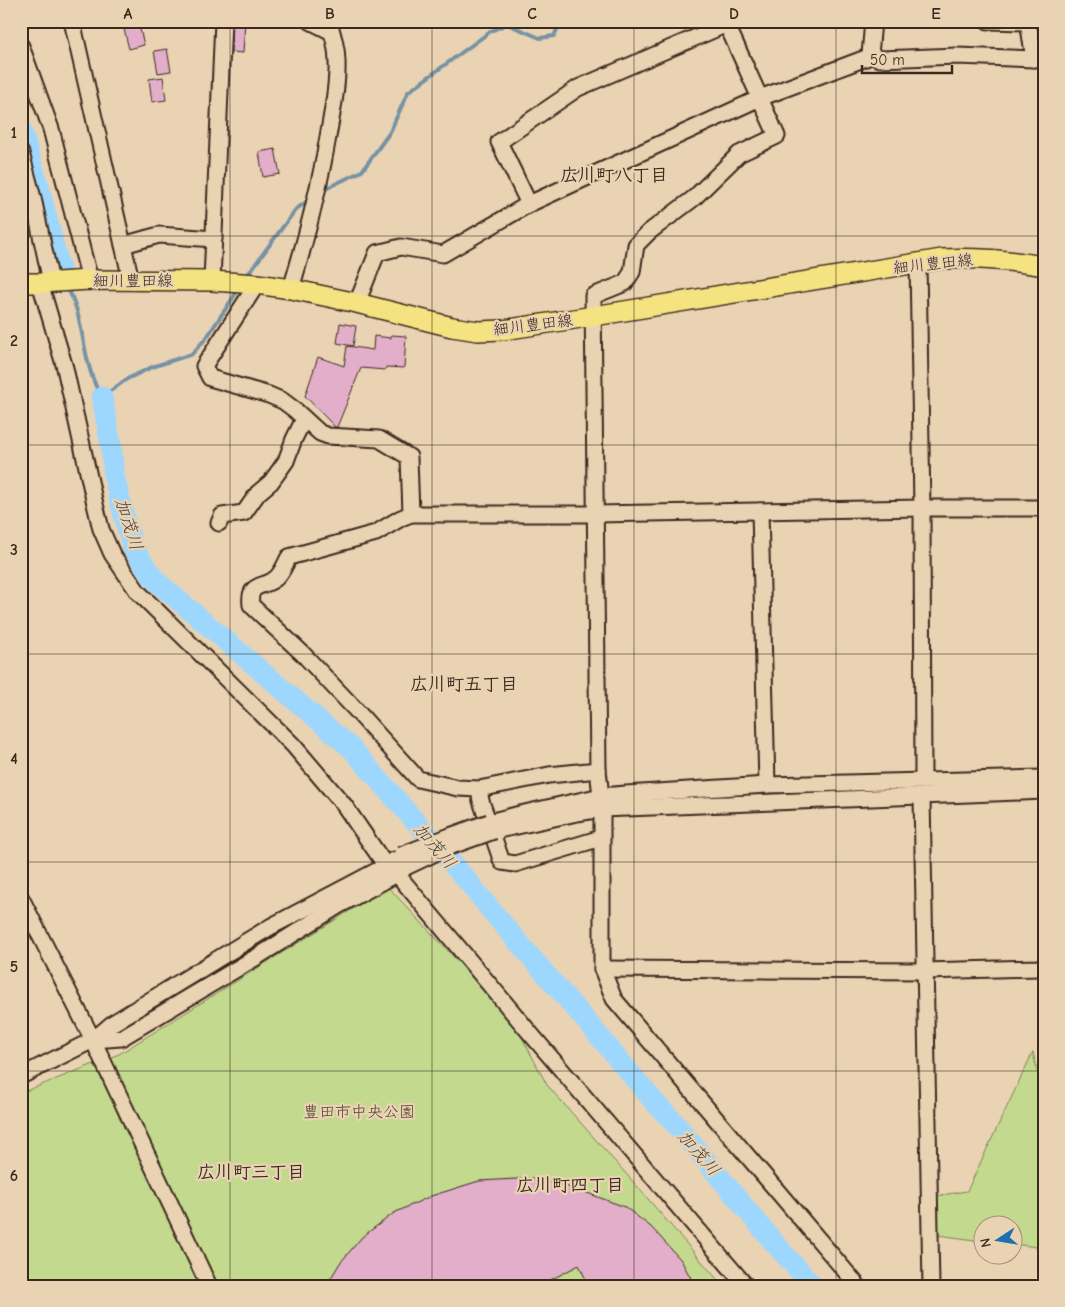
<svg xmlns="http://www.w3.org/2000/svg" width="1065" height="1307" viewBox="0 0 1065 1307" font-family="'Comic Neue','Klee One',sans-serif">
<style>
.green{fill:#c2d98e;stroke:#7e8256}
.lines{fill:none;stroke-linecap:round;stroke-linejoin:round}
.stream{stroke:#7692a4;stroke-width:4}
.river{stroke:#9ed7fe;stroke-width:21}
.building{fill:#e2aeca;stroke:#3b2a1e}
.minor-casing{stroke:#3b2a1e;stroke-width:19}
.major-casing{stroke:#3b2a1e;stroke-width:22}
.minor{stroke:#ead3b3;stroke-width:15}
.major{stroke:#f5e382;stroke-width:19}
.minor-bridge-casing{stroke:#3b2a1e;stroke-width:19;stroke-linecap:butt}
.minor-bridge{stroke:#ead3b3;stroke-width:15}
.grid{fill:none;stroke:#3b2a1e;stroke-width:1;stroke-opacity:0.55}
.labels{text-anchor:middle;stroke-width:4.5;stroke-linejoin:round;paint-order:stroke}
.street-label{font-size:16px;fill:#3b2a1e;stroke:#ead3b3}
.park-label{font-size:16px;fill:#4f442f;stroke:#ead3b3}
.neighbourhood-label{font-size:18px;font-weight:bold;fill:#3b2a1e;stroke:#ead3b3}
.water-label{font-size:18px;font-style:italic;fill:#4a4440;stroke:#ead3b3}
.neatline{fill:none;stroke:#3b2a1e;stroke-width:2}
.grid-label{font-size:16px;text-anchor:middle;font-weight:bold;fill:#3b2a1e}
</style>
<rect width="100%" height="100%" fill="#ead3b3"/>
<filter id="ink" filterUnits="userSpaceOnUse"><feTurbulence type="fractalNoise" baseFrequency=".02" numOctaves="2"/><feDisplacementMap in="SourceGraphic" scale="10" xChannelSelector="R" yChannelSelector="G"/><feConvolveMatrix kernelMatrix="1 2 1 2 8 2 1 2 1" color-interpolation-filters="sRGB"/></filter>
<g filter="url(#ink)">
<!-- green -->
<g class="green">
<path d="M 388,887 L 513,1020 L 547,1085 L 636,1185 L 723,1286 L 21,1286 L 21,1093 L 119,1054 Z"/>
<path d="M 1033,1052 L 1044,1103 L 1044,1248 L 1013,1244 L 1012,1224 L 982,1224 L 982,1241 L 938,1235 L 935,1196 L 967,1191 Z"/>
</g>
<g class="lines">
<!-- stream -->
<g class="stream">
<path d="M 321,192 L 329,187 L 362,171 L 390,132 L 408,92 L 491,31 L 507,24 L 540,38 L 554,36 L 561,21"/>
<path d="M 246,277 L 296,209 L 311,199"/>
<path d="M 67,286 C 71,295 76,305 78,315 C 84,339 88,378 102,397 L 127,379 L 152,367 L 192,354 L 207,337 L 238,290"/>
</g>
<!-- river -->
<g class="river">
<path d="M 21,129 L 38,184 L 60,270"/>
<path d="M 102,397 L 111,446 L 114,476 L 125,520 L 133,548 L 155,580 L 351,748 L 470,884 C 501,924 535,961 568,1000 C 599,1035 628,1072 659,1107 L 672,1120 L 776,1245 L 813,1286"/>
</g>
</g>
<!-- building -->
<g class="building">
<path d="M 122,21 L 138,21 L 144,45 L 129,49 Z"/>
<path d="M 232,21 L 245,21 L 243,53 L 231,52 Z"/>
<path d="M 167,49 L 171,71 L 158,73 L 154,51 Z"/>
<path d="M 163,77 L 166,100 L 152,102 L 149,79 Z"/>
<path d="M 275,149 L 280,174 L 263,177 L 259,152 Z"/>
<path d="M 340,323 L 356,326 L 353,346 L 337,343 Z"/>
<path d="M 391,335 L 406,336 L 404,368 L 386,367 L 385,370 L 361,368 L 337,427 L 335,427 L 305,396 L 318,357 L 344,366 L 347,346 L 373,350 L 374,336 L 391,338 Z"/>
<path d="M 535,1178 L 579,1190 L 625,1207 L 651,1227 L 681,1260 L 695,1286 L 589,1286 L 579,1265 L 539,1286 L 326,1286 L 340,1263 L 362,1237 L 394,1213 L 431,1196 L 479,1181 Z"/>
</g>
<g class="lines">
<defs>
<g id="minor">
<path d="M 72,21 L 131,280"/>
<path d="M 310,21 L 332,32"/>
<path d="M 988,21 L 1028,22"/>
<path d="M 1028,21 L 1034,59 L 1042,58"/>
<path d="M 21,46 L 51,129 L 90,280"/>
<path d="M 870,55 L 880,59 L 957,56 L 1034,59"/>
<path d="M 21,153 L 33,198 L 51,282"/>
<path d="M 529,204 L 499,142 L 578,88 L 734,21"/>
<path d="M 123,245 L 159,235 L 214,239"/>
<path d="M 918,262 L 922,508 L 923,781"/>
<path d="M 212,281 L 223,21"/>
<path d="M 40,283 L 65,368 L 95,504 L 101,529 L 112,554 L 138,592 L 293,745 L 344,805 L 386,866 L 397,874 L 530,1033 L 746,1286"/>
<path d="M 257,284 L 204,366 L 210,378 L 269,395 L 283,401 L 295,410 L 320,433 L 328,436 L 379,439 L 409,457 L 411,514 L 596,514 L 922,508 L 1044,508"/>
<path d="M 291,289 C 306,239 319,189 328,137 C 332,112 338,87 337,62 C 337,47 333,35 328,21"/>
<path d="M 357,303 L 377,253 L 401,247 L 443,254 L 529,204 L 760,98 L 866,58 L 870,55 L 873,21"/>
<path d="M 760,511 L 767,785"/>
<path d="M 411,514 L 401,518 L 376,533 L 289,557 C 285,564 282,573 276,578 C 264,589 248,581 251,605 L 303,654 L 354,708 L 418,779 L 458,788 L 479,789"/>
<path d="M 219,523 L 222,516 L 244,513 L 258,493 L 271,482 L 286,461 L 294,439 L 304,419"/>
<path d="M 598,770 L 549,775 L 479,789 L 481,801 L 502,862 L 515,864 L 601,838"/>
<path d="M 601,796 L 598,770 L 593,296 L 625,283 L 632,272 L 636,245 L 649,232 L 694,198 L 739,154 L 777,136 L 727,25"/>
<path d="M 922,797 L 931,1286"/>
<path d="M 602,809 L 602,969 L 614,999 L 858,1286"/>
<path d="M 489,822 L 520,814 L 601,796 L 626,794 L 767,785 L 1044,778"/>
<path d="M 494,831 L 577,813 L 602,809 L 1044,791"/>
<path d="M 21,898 L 93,1040 L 209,1286"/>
<path d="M 602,969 L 924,971 L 1038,968 L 1044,966"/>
<path d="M 93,1040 L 121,1038 L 260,955 L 338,906 L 397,874 L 404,869"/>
<path d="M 21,1076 L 93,1040 L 113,1023 L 270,927 L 386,866 L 394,860"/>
</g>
<path id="major" d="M 21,283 L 40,283 L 90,280 L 212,281 L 257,284 L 291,289 L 357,303 L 452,327 L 478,331 L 503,330 L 594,316 L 942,259 C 977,257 1009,260 1044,266"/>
</defs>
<!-- minor casing -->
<use href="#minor" class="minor-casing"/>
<!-- major casing -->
<use href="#major" class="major-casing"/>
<!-- minor -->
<use href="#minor" class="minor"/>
<!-- major -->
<use href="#major" class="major"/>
<defs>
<g id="minor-bridge">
<path d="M 401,855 L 450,836 L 489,822"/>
<path d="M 406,867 L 446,848 L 494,831"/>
</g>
</defs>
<!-- minor-bridge casing -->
<use href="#minor-bridge" class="minor-bridge-casing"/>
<!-- minor-bridge -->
<use href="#minor-bridge" class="minor-bridge"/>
</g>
</g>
<!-- grid -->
<path class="grid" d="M 230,21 L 230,1286M 432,21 L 432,1286M 634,21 L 634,1286M 836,21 L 836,1286M 21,236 L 1044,236M 21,445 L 1044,445M 21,654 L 1044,654M 21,862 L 1044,862M 21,1071 L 1044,1071"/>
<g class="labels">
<!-- street labels -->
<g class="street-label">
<text transform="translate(933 263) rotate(-6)" y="6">細川豊田線</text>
<text x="133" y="286">細川豊田線</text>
<text transform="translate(533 324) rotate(-7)" y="6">細川豊田線</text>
</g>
<!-- park labels -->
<g class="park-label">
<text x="359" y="1117">豊田市中央公園</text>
</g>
<!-- neighbourhood labels -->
<g class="neighbourhood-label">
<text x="614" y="181">広川町八丁目</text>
<text x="464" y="690">広川町五丁目</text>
<text x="251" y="1178">広川町三丁目</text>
<text x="570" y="1191">広川町四丁目</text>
</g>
<!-- water labels -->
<g class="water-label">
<text transform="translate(129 524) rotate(72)" y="6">加茂川</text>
<text transform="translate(435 846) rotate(49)" y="6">加茂川</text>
<text transform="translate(699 1153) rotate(49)" y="6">加茂川</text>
</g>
</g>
<!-- margin -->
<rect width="1065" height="1307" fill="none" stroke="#ead3b3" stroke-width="55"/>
<!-- north arrow -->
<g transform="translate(998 1240) rotate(258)"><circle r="24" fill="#ead3b3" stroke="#a48f77"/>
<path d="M0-4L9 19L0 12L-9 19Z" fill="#1f6fb2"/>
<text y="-8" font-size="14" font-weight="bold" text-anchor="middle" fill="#3b2a1e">N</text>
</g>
<!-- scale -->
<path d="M862 65v8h90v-8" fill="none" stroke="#3b2a1e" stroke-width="2.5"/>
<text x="870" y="65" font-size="15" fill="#3b2a1e" stroke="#ead3b3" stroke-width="4" paint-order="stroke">50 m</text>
<rect x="28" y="28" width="1010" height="1252" class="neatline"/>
<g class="grid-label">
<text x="128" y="19">A</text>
<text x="330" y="19">B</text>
<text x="532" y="19">C</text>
<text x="734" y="19">D</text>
<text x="936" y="19">E</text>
<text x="14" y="138">1</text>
<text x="14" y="346">2</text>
<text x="14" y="555">3</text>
<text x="14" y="764">4</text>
<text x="14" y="972">5</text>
<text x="14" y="1181">6</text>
</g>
</svg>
